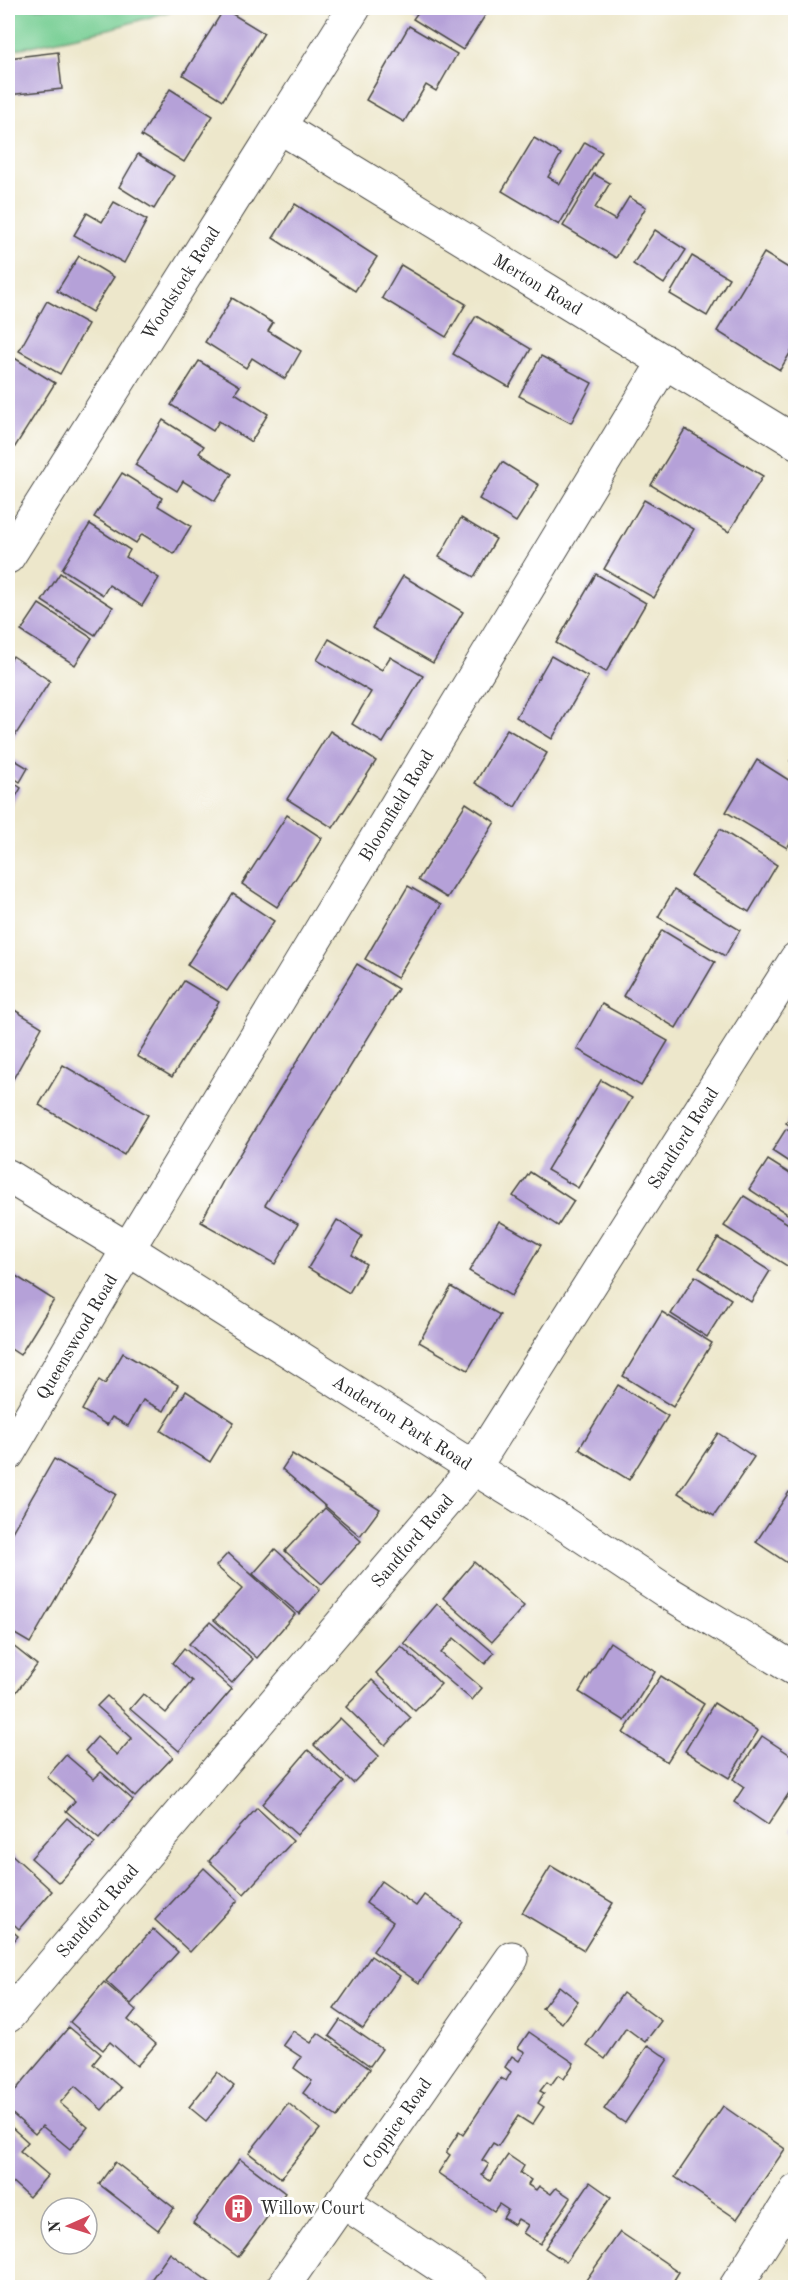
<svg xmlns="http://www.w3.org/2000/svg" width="803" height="2295" viewBox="0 0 803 2295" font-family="'Old Standard TT',serif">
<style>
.green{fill:#76ce93;stroke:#507c5f;stroke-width:1.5}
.building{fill:#b5a1d8}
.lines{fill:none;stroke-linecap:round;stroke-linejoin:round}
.minor-casing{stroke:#484743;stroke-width:35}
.tertiary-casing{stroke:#484743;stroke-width:35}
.minor{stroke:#fff;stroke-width:33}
.tertiary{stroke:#fff;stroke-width:33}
.labels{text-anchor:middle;stroke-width:6;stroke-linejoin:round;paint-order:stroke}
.street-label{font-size:18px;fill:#2b2b2b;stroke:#fff}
.poi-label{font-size:18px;fill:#2b2b2b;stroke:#fff;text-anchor:start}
</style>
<rect width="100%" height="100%" fill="#fff"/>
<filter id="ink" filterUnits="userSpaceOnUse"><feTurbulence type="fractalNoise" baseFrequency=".0167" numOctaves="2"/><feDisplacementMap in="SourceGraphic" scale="12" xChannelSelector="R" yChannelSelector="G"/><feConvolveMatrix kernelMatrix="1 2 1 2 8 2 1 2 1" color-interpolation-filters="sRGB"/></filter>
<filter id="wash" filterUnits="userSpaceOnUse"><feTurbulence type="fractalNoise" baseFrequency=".008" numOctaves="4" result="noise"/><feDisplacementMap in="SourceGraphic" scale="24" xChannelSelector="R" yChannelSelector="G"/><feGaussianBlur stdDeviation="1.35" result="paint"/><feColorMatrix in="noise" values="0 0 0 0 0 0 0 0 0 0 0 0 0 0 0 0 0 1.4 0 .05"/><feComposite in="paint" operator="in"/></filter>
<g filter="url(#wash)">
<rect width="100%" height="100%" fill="#ede7cb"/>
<!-- green -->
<path class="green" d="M 8,8 L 181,8 L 113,28 L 8,51 Z"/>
<g id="blocks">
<!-- building -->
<g class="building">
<path d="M 421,8 L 490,8 L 463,50 L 413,19 Z"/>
<path d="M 224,9 L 264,33 L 223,100 L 183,75 Z"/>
<path d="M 409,26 L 457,54 L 436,91 L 426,85 L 404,122 L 366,100 Z"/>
<path d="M 58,52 L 62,89 L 8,95 L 8,58 Z"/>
<path d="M 170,89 L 213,116 L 184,162 L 141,136 Z"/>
<path d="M 534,138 L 561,154 L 548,177 L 560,184 L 585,142 L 602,152 L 559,225 L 502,191 Z"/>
<path d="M 138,154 L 174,176 L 154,209 L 119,187 Z"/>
<path d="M 594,174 L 610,183 L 595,208 L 615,220 L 629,197 L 646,207 L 616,258 L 563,226 Z"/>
<path d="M 114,202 L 147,220 L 124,263 L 74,235 L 87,213 L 102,222 Z"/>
<path d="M 295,204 L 377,257 L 355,291 L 273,238 Z"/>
<path d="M 655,230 L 686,250 L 664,284 L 633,264 Z"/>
<path d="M 764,253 L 795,272 L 795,345 L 780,370 L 717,331 Z"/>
<path d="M 79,256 L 114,277 L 92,312 L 57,291 Z"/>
<path d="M 692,256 L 729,278 L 707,316 L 670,294 Z"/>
<path d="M 401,265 L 466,304 L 446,337 L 382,298 Z"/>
<path d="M 232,298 L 273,323 L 268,331 L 301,351 L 285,379 L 252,358 L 246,368 L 205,342 Z"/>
<path d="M 47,301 L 88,324 L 60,374 L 19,351 Z"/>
<path d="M 476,316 L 531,349 L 509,387 L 453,354 Z"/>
<path d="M 8,354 L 55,383 L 8,458 Z"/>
<path d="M 541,356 L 592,383 L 571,423 L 519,396 Z"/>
<path d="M 199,361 L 240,386 L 235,393 L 268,414 L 251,442 L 219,421 L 213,431 L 171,405 Z"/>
<path d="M 163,420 L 204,446 L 199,453 L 232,474 L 215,501 L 183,481 L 177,491 L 135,465 Z"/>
<path d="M 685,429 L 763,476 L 729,532 L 651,485 Z"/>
<path d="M 502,462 L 539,485 L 516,522 L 479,499 Z"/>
<path d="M 122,473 L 162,498 L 158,506 L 191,526 L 174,554 L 142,534 L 136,543 L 94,517 Z"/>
<path d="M 644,500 L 694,529 L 654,598 L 604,569 Z"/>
<path d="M 461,518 L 496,539 L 474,577 L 439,557 Z"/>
<path d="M 90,524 L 130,550 L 126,557 L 159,578 L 142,606 L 109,585 L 103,595 L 62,569 Z"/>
<path d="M 60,573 L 113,607 L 95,635 L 42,601 Z"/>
<path d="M 596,574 L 646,603 L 606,672 L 556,643 Z"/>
<path d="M 403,576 L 463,612 L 433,663 L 372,628 Z"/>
<path d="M 39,604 L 92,638 L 75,665 L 21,631 Z"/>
<path d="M 329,639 L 382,670 L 390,657 L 423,676 L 383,743 L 352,724 L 371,692 L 317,660 Z"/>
<path d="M 13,656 L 50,681 L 13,739 L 8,735 L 8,664 Z"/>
<path d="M 551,656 L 588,677 L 552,739 L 516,717 Z"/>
<path d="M 507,729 L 547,753 L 515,807 L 475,783 Z"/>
<path d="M 330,731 L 376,761 L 333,828 L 287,799 Z"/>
<path d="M 795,751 L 795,764 L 790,761 Z"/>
<path d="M 8,756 L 28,768 L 20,782 L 8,774 Z"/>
<path d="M 757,760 L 795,784 L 795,834 L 787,848 L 726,812 Z"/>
<path d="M 8,779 L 21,788 L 11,805 L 8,803 Z"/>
<path d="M 466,803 L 495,822 L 447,898 L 418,880 Z"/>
<path d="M 287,815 L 322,838 L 277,907 L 242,884 Z"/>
<path d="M 720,829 L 777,865 L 749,912 L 691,876 Z"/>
<path d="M 408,886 L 441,905 L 397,978 L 365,959 Z"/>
<path d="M 674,890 L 740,930 L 725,956 L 658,917 Z"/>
<path d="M 233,894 L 274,921 L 227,991 L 187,965 Z"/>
<path d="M 662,930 L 715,962 L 676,1028 L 623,996 Z"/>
<path d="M 357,964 L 398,989 L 265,1205 L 298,1224 L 275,1264 L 201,1222 L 223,1181 Z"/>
<path d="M 184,981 L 219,1002 L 172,1077 L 137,1056 Z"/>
<path d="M 602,1004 L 668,1041 L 641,1086 L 577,1049 Z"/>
<path d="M 8,1006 L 42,1027 L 8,1088 Z"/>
<path d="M 63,1065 L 148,1115 L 124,1155 L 39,1105 Z"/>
<path d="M 601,1080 L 632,1098 L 578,1188 L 547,1170 Z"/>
<path d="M 795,1108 L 795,1129 L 786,1123 Z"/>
<path d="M 786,1129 L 795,1135 L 795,1166 L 772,1151 Z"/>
<path d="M 768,1160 L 795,1177 L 795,1219 L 749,1189 Z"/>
<path d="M 530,1172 L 574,1201 L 558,1226 L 513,1196 Z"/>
<path d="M 744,1196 L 795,1228 L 795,1271 L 724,1226 Z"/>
<path d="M 337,1220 L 362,1236 L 352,1255 L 366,1264 L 349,1293 L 308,1268 Z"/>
<path d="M 499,1221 L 541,1245 L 511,1296 L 469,1271 Z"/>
<path d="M 718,1238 L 770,1271 L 751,1302 L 699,1268 Z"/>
<path d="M 8,1271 L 54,1300 L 20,1355 L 8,1347 Z"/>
<path d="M 695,1276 L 731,1299 L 707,1337 L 671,1314 Z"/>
<path d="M 451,1287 L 500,1315 L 468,1370 L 419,1342 Z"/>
<path d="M 662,1312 L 712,1343 L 673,1407 L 623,1376 Z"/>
<path d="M 123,1353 L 178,1385 L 164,1411 L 143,1400 L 128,1426 L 112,1417 L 107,1425 L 82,1410 L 99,1380 L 105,1384 Z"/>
<path d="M 618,1385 L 668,1416 L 629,1480 L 579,1449 Z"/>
<path d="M 186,1391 L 234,1422 L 210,1462 L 161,1431 Z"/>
<path d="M 718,1433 L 754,1457 L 714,1516 L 678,1493 Z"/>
<path d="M 292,1454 L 380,1509 L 360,1536 L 282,1469 Z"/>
<path d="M 54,1459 L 116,1494 L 30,1643 L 8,1630 L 8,1539 Z"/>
<path d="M 789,1492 L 795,1497 L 795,1568 L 756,1542 Z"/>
<path d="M 325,1508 L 361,1541 L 322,1584 L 285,1551 Z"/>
<path d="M 275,1549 L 320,1590 L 299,1614 L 253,1574 Z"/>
<path d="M 228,1553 L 295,1614 L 257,1658 L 214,1620 L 242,1589 L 216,1566 Z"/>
<path d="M 474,1562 L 524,1606 L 492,1642 L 443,1598 Z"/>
<path d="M 437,1604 L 494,1653 L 485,1664 L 454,1638 L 441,1653 L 482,1688 L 472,1700 L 404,1643 Z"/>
<path d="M 210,1622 L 253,1659 L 232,1683 L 189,1644 Z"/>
<path d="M 8,1642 L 37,1665 L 8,1703 Z"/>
<path d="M 610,1642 L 655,1672 L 625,1721 L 579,1692 Z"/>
<path d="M 401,1646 L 441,1684 L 415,1711 L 376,1673 Z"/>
<path d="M 184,1648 L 232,1689 L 179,1751 L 130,1709 L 143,1694 L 166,1713 L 192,1681 L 172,1663 Z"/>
<path d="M 661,1676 L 704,1704 L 667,1762 L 623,1733 Z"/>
<path d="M 372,1680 L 411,1718 L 385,1745 L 346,1707 Z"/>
<path d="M 107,1696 L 173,1757 L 135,1797 L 85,1751 L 97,1737 L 117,1755 L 132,1738 L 97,1706 Z"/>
<path d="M 714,1703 L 758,1731 L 729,1778 L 685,1751 Z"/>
<path d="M 340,1718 L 379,1756 L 353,1783 L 314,1745 Z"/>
<path d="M 762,1736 L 795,1758 L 795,1784 L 768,1825 L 734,1802 L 744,1787 L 733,1779 Z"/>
<path d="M 308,1750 L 344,1782 L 297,1835 L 262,1804 Z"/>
<path d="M 66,1755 L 94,1779 L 101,1772 L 133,1800 L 99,1839 L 66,1811 L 75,1801 L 47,1777 Z"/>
<path d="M 257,1808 L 293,1841 L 244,1894 L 209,1861 Z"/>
<path d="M 67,1818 L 95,1843 L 59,1883 L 31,1858 Z"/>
<path d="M 795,1822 L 795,1834 L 790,1831 Z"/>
<path d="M 8,1851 L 52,1891 L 19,1929 L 8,1919 Z"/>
<path d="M 551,1866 L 613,1903 L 584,1950 L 522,1913 Z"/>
<path d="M 204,1868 L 238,1900 L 190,1952 L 155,1920 Z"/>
<path d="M 381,1881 L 416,1906 L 424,1895 L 462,1922 L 419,1983 L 373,1951 L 393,1922 L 366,1903 Z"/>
<path d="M 8,1927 L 18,1936 L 8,1948 Z"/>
<path d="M 153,1929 L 178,1952 L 131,2004 L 106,1981 Z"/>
<path d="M 371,1956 L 400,1976 L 363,2029 L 334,2009 Z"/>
<path d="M 104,1982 L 136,2010 L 128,2020 L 156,2044 L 137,2066 L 110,2042 L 103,2050 L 70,2022 Z"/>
<path d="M 559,1986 L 578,2001 L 562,2023 L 542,2008 Z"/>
<path d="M 623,1993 L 661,2021 L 645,2042 L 626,2028 L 605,2059 L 586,2045 Z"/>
<path d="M 340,2020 L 382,2049 L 370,2066 L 329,2036 Z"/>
<path d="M 69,2027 L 101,2054 L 93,2064 L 121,2088 L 102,2110 L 75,2086 L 60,2103 L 88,2127 L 70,2149 L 42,2126 L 35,2134 L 8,2110 L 8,2099 Z"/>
<path d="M 293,2031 L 311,2043 L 318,2033 L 370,2069 L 337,2117 L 303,2093 L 312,2081 L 294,2068 L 301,2057 L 283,2045 Z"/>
<path d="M 529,2032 L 574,2063 L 564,2079 L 558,2075 L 551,2085 L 547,2082 L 540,2091 L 544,2093 L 538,2103 L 544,2107 L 532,2125 L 518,2116 L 498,2146 L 493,2143 L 482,2160 L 489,2164 L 482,2175 L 490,2181 L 508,2155 L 524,2166 L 520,2173 L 531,2180 L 528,2185 L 536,2190 L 539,2186 L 551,2194 L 556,2188 L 571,2198 L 540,2244 L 523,2233 L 528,2225 L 518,2219 L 514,2225 L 503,2218 L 508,2210 L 499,2204 L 494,2211 L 438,2173 L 450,2155 L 446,2152 L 459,2132 L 463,2135 L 501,2078 L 506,2081 L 511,2072 L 505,2067 L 512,2056 L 519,2061 L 525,2052 L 518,2048 Z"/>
<path d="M 648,2045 L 668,2059 L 625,2123 L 604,2109 Z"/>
<path d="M 217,2072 L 234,2086 L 206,2121 L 189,2107 Z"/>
<path d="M 288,2103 L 320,2129 L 281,2178 L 249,2153 Z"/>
<path d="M 723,2106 L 785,2149 L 737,2219 L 675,2177 Z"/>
<path d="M 8,2124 L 28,2142 L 20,2151 L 48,2175 L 29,2197 L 8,2178 Z"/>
<path d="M 240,2159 L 285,2193 L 238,2257 L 193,2223 Z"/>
<path d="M 115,2162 L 174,2208 L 158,2230 L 99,2184 Z"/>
<path d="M 590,2182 L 611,2197 L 566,2262 L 545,2248 Z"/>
<path d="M 620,2232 L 679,2272 L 669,2288 L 596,2288 L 586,2280 Z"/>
<path d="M 170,2253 L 213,2285 L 211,2288 L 145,2288 Z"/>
</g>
</g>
</g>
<g filter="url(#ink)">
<use href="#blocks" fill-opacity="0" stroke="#484743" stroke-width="1.5"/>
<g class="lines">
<defs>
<g id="minor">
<path id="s1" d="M 280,127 L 796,442"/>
<path id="s2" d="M 8,557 L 354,8"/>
<path id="s3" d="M 8,1454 L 128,1249 L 665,361"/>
<path id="s4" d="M 8,2016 L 474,1468 L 796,959"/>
<path d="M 342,2201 L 473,2288"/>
<path id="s5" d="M 282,2288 L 512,1958"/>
<path d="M 735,2288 L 796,2191"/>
</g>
<g id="tertiary">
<path id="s6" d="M 8,1176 L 128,1249 L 474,1468 L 557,1519 L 667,1592 L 796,1670"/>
</g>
</defs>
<!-- minor casing -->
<use href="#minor" class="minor-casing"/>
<!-- tertiary casing -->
<use href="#tertiary" class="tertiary-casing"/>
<!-- minor -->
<use href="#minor" class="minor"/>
<!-- tertiary -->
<use href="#tertiary" class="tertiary"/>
</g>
</g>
<!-- icons -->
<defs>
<symbol id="building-disc" viewBox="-11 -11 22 22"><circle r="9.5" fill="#d1495b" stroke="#fff"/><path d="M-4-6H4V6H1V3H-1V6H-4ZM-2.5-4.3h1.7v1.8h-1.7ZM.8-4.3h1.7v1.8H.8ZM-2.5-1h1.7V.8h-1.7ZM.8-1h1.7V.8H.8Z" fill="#fff"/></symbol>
</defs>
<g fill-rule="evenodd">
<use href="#building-disc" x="222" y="2192" width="33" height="33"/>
</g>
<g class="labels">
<!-- street labels -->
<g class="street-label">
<text dy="6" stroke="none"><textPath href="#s2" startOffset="324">Woodstock Road</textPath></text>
<text dy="6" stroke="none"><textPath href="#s1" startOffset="302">Merton Road</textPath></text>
<text dy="6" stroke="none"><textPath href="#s3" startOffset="756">Bloomfield Road</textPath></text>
<text dy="6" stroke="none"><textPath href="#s4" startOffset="1110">Sandford Road</textPath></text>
<text dy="6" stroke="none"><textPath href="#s3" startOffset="136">Queenswood Road</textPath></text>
<text dy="6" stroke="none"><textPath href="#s6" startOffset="465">Anderton Park Road</textPath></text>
<text dy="6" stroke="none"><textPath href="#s4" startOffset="624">Sandford Road</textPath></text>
<text dy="6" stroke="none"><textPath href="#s4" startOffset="138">Sandford Road</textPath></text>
<text dy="6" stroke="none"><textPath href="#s5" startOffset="201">Coppice Road</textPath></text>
</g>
<!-- poi labels -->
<g class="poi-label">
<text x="260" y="2214">Willow Court</text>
</g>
</g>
<!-- margin -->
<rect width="803" height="2295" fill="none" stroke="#fff" stroke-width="30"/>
<!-- north arrow -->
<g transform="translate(69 2226) rotate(267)"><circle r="28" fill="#ffffff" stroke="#aaaaaa" stroke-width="1.5"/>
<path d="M0-4.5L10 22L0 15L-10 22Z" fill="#d1495b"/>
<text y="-9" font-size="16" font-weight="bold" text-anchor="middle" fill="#2b2b2b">N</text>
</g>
</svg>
